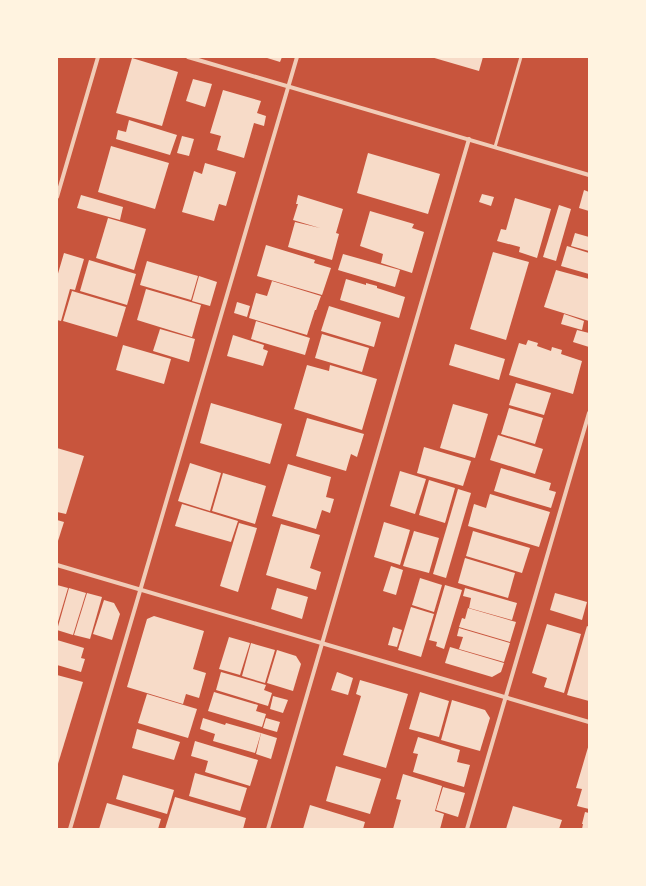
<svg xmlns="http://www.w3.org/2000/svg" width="646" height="886" viewBox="0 0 646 886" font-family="'Roboto Condensed',sans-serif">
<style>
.building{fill:#f7dbc8}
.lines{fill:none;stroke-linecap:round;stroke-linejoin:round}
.service{stroke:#f1ccb7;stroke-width:3}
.minor{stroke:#f1ccb7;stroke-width:4}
</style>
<rect width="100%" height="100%" fill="#c8553d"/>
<!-- building -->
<g class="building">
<path d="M 264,57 L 282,57 L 280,62 Z"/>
<path d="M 431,57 L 483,57 L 479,71 Z"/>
<path d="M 132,58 L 178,72 L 162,126 L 116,113 Z"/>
<path d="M 193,79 L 212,84 L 205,107 L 186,101 Z"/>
<path d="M 223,90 L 261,101 L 257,113 L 266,116 L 264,126 L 254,123 L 244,158 L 217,150 L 221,136 L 210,133 Z"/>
<path d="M 129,120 L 177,135 L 170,155 L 116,139 L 118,130 L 126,132 Z"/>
<path d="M 182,136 L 194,139 L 189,156 L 177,153 Z"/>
<path d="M 111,146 L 169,163 L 155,209 L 98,192 Z"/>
<path d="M 368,153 L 440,174 L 428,214 L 357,193 Z"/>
<path d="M 205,163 L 236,172 L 226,206 L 219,204 L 214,221 L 182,212 L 194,171 L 202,174 Z"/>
<path d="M 584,190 L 589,192 L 589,211 L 579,208 Z"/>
<path d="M 482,194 L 494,197 L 491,206 L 479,202 Z"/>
<path d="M 81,195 L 123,207 L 120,220 L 77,208 Z"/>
<path d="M 298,195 L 343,209 L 336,233 L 339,234 L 332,260 L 288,247 L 295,222 L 320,228 L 293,220 L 298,204 L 296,204 Z"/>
<path d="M 515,198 L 551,209 L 537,258 L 519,252 L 520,247 L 497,241 L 501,229 L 506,230 Z"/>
<path d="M 559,205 L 571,209 L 556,261 L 543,257 Z"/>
<path d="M 370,211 L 414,224 L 412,228 L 424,232 L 412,273 L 381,263 L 383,254 L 360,246 Z"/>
<path d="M 108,218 L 146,229 L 134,270 L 96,258 Z"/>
<path d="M 575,233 L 589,237 L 589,251 L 571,246 Z"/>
<path d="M 266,245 L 315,260 L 314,263 L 331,268 L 322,295 L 257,276 Z"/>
<path d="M 567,246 L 589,253 L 589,274 L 561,266 Z"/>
<path d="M 493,252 L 529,262 L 506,340 L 470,329 Z"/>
<path d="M 64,253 L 84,259 L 75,290 L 70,289 L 61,321 L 57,320 L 57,277 Z"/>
<path d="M 343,254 L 400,270 L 395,287 L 338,270 Z"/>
<path d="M 89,260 L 136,274 L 127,305 L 80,291 Z"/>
<path d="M 147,261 L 198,276 L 191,300 L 140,285 Z"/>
<path d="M 556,270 L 589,279 L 589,321 L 544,307 Z"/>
<path d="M 199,276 L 217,282 L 210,306 L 192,301 Z"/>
<path d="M 346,279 L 366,285 L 366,283 L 377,286 L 377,288 L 405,297 L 399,318 L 340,300 Z"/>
<path d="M 272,281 L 321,296 L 316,310 L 315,310 L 307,335 L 249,318 L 256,293 L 267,296 Z"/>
<path d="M 146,289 L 201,305 L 192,337 L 137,320 Z"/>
<path d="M 72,291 L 126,307 L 117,337 L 63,321 Z"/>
<path d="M 237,302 L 250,306 L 247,317 L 234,313 Z"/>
<path d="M 329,306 L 381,322 L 374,347 L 321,331 Z"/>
<path d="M 564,314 L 584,321 L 582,330 L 561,324 Z"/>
<path d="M 256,321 L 310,338 L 305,355 L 251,339 Z"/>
<path d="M 160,329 L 195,339 L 189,362 L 153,351 Z"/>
<path d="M 577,330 L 589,333 L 589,347 L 573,342 Z"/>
<path d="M 322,334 L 369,348 L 362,372 L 315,358 Z"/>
<path d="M 233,335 L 264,345 L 263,349 L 268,351 L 263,366 L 227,356 Z"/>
<path d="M 528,340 L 538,343 L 537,346 L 551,351 L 552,347 L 562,350 L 561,354 L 582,361 L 573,394 L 509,375 L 519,343 L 526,345 Z"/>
<path d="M 455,344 L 505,359 L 499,380 L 449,365 Z"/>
<path d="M 123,345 L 171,359 L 164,384 L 116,370 Z"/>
<path d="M 307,365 L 329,371 L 330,365 L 377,379 L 362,430 L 294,409 Z"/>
<path d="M 516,383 L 551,393 L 544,415 L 509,405 Z"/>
<path d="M 211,403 L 282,424 L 270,464 L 200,443 Z"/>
<path d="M 453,404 L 488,414 L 475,458 L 440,448 Z"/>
<path d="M 509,408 L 543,418 L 535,444 L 501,434 Z"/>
<path d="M 307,418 L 364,434 L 357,457 L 351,454 L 346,471 L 296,456 Z"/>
<path d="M 498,435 L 543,449 L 535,474 L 490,460 Z"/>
<path d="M 424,447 L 471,461 L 463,486 L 417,473 Z"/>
<path d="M 57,448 L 84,456 L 66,514 L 57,512 Z"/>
<path d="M 190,463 L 221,473 L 210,511 L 178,501 Z"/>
<path d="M 288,464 L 331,477 L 326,497 L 334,499 L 330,513 L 322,510 L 316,529 L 272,516 Z"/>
<path d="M 501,468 L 551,483 L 549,490 L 556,492 L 551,508 L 494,491 Z"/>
<path d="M 400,471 L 426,479 L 415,514 L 390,506 Z"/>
<path d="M 223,473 L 266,486 L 255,524 L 212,511 Z"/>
<path d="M 429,480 L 455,488 L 445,523 L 419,515 Z"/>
<path d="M 458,489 L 471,493 L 446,578 L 433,574 Z"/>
<path d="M 490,494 L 550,512 L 539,547 L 468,526 L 474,504 L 486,508 Z"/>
<path d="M 182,504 L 238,521 L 231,542 L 175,526 Z"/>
<path d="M 57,520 L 64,522 L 57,544 Z"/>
<path d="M 384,522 L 410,530 L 400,565 L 374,557 Z"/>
<path d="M 239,523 L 257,528 L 238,592 L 220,586 Z"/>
<path d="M 281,524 L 320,535 L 310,568 L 321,572 L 316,590 L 266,575 Z"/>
<path d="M 414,531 L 439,538 L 429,573 L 403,566 Z"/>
<path d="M 473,531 L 530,548 L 522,573 L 466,556 Z"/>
<path d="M 465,558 L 515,573 L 508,598 L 458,583 Z"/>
<path d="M 391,566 L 403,570 L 396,595 L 383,591 Z"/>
<path d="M 420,578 L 442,585 L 434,612 L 412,605 Z"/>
<path d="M 57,585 L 68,588 L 57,625 Z"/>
<path d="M 445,585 L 462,590 L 444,649 L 436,646 L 437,642 L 429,640 Z"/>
<path d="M 69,588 L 86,593 L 73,635 L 57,630 Z"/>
<path d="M 277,588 L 308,597 L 302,619 L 271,609 Z"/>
<path d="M 465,588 L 517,603 L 512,620 L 469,608 L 471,598 L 463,596 Z"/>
<path d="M 87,593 L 102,597 L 90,639 L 74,635 Z"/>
<path d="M 555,593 L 587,602 L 582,620 L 550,610 Z"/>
<path d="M 104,600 L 114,603 L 120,614 L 112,640 L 93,634 Z"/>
<path d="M 411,607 L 434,614 L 421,657 L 398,650 Z"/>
<path d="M 468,608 L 516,622 L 510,642 L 459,627 L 462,618 L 465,619 Z"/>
<path d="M 154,616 L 204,631 L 193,669 L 206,673 L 199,698 L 186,694 L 183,704 L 127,687 L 147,619 Z"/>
<path d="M 547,624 L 581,634 L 564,693 L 544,687 L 547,678 L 532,673 Z"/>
<path d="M 587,626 L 589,627 L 589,701 L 567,695 Z"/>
<path d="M 393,627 L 402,630 L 397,647 L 388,645 Z"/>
<path d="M 459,628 L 510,643 L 504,662 L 459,649 L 463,637 L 457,636 Z"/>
<path d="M 229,637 L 250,643 L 240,675 L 219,669 Z"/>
<path d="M 57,640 L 84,648 L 81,658 L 85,659 L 81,672 L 57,665 Z"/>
<path d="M 251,643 L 275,650 L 265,683 L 242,676 Z"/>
<path d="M 450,647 L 504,663 L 501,672 L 492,677 L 445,663 Z"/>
<path d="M 277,650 L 296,656 L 301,664 L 293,691 L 267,683 Z"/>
<path d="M 221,672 L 266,685 L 264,690 L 272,693 L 268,706 L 216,690 Z"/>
<path d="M 337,672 L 353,678 L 348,695 L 331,690 Z"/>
<path d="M 57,675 L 83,682 L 57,767 Z"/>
<path d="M 360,680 L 408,694 L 386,768 L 343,755 L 361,696 L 356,694 Z"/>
<path d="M 214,692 L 258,705 L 256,711 L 266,714 L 262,727 L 208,711 Z"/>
<path d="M 420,692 L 449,701 L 439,737 L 409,729 Z"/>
<path d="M 147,694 L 197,709 L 188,738 L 138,723 Z"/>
<path d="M 273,696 L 288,700 L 283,713 L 270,709 Z"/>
<path d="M 452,700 L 485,710 L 490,718 L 480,751 L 441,740 Z"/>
<path d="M 203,718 L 225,725 L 226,723 L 261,733 L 255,753 L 213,741 L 215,734 L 200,729 Z"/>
<path d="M 266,718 L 280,722 L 277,732 L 263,728 Z"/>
<path d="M 137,729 L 180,742 L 174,760 L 132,748 Z"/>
<path d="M 261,733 L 277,738 L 271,759 L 256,754 Z"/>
<path d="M 418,737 L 460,750 L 457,762 L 470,765 L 464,787 L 413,772 L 418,754 L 413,753 Z"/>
<path d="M 195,741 L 258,760 L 250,786 L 205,772 L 208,761 L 191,756 Z"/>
<path d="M 589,744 L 589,809 L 577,806 L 582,789 L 576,788 Z"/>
<path d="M 336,766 L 381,779 L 370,814 L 326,801 Z"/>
<path d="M 195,773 L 247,788 L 240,811 L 189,796 Z"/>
<path d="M 403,774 L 442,786 L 435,811 L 444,814 L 440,829 L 393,829 L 401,800 L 396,799 Z"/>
<path d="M 123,775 L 174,790 L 167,814 L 116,799 Z"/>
<path d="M 443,787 L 465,793 L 458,817 L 436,810 Z"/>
<path d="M 175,797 L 246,818 L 243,829 L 165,829 Z"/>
<path d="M 107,803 L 161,819 L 158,829 L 99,829 Z"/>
<path d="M 310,805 L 365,822 L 363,829 L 303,829 Z"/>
<path d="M 513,806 L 562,820 L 559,829 L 506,829 Z"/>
<path d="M 585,812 L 589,813 L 589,829 L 582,829 L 583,824 L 582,824 Z"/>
</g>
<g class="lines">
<!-- service -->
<path class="service" d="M 495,147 L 521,57"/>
<!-- minor -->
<g class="minor">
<path d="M 188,57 L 589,175"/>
<path d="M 57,197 L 98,57"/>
<path d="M 57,565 L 589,722"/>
<path d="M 70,829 L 297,57"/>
<path d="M 268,829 L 469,139"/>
<path d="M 467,829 L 589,413"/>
</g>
</g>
<!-- border -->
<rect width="646" height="886" fill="none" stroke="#fff3e0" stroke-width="116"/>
</svg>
